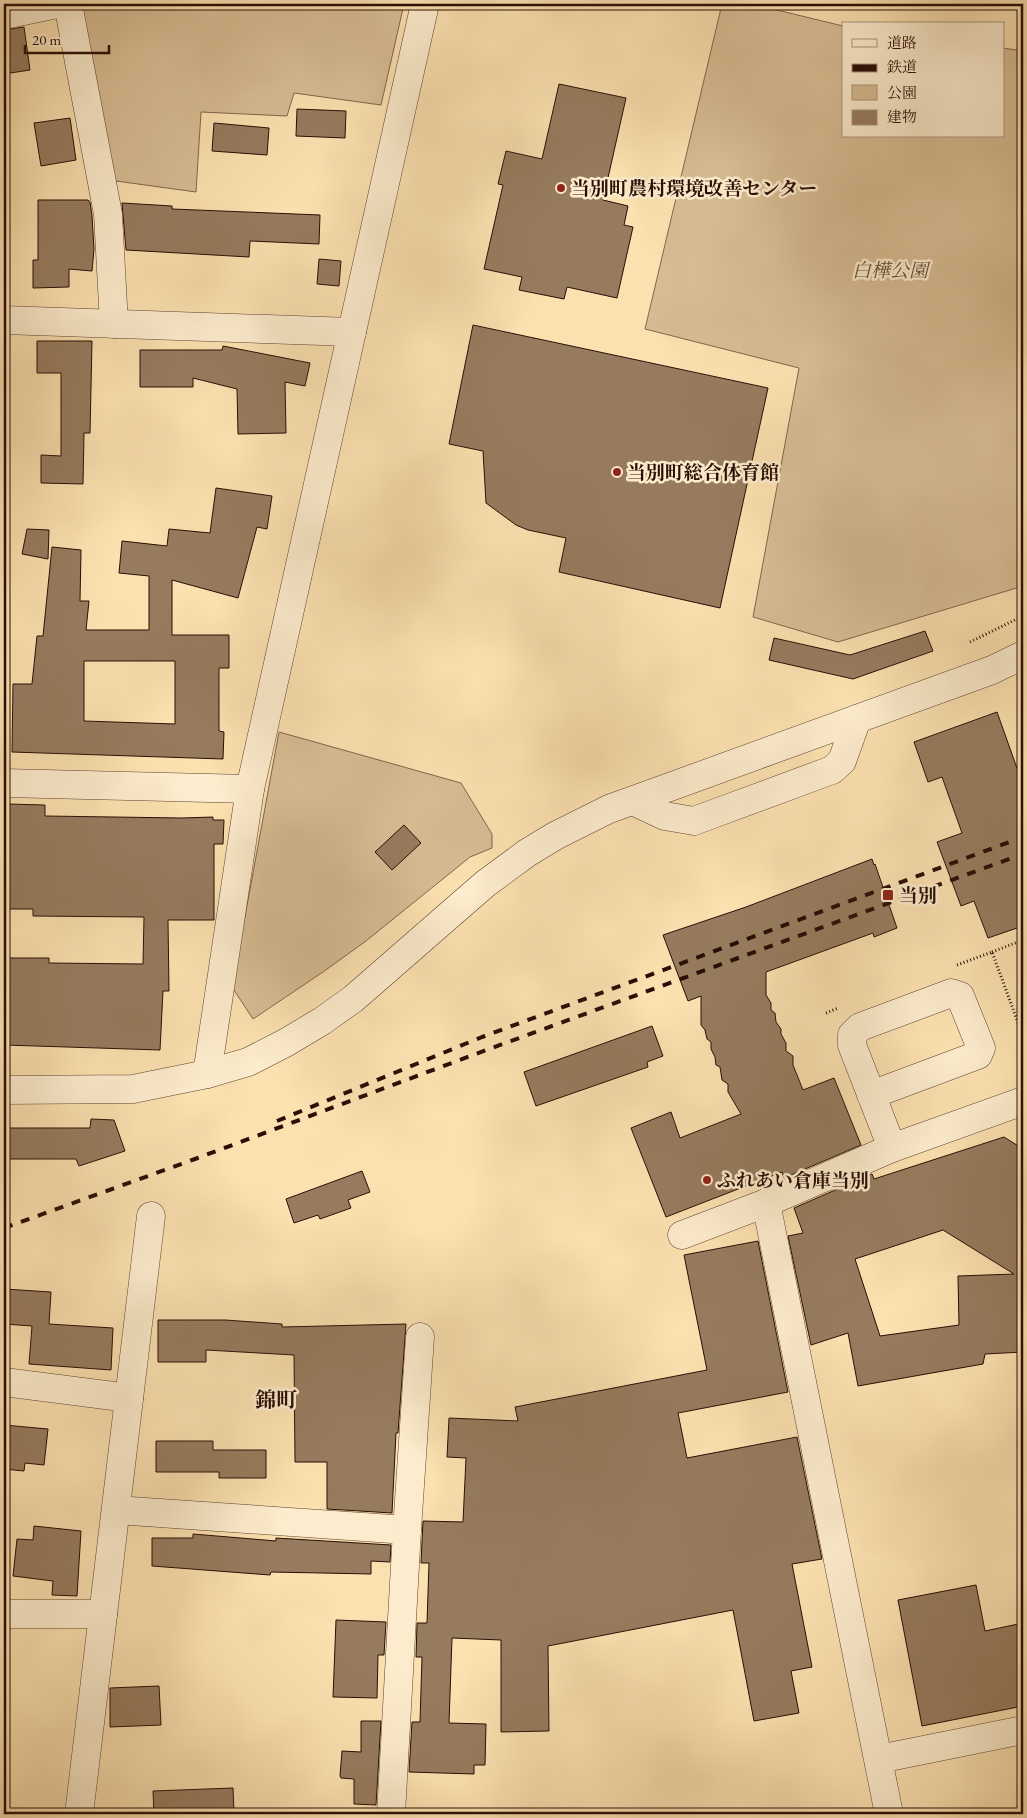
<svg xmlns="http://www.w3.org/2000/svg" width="1027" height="1818" viewBox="0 0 1027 1818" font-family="'EB Garamond','Noto Serif JP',serif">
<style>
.green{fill:#d7bc93;stroke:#80654c}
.building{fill:#967b5e;stroke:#290e05;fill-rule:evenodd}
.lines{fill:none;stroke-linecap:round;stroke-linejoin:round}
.minor-casing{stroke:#5e4230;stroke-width:29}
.path{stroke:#290e05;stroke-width:3;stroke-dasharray:1 2.5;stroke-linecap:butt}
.minor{stroke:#fcebcc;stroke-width:28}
.rail{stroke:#290e05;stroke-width:4;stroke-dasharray:9 9;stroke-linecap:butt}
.poi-dot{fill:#8f2418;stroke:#fcebcc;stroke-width:2}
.labels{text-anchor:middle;stroke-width:5;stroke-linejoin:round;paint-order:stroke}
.poi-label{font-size:19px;font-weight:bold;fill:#290e05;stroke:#fcebcc;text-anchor:start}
.park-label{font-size:19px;font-style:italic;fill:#664b37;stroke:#fcebcc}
.quarter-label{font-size:21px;font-weight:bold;fill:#290e05;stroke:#fcebcc}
</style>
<rect width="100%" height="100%" fill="#fbe0b0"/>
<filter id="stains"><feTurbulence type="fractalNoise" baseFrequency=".004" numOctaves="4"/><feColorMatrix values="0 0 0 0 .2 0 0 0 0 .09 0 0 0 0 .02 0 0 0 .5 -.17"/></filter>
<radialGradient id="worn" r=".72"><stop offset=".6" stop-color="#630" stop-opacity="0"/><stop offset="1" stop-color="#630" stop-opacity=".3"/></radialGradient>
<!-- green -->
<g class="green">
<path d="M 78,4 L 404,4 L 381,105 L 294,93 L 287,116 L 201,112 L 196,192 L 109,180 Z"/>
<path d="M 722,4 L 752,4 L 843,26 L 843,136 L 1003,136 L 1003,48 L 1023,51 L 1023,586 L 838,642 L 753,617 L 799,368 L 645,329 Z"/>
<path d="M 279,732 L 461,783 L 492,834 L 492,848 L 470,857 L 366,941 L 323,972 L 253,1019 L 232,987 Z"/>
</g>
<!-- building -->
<g class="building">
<path d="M 24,27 L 30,70 L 4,74 L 4,30 Z"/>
<path d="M 559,84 L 626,98 L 603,200 L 628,206 L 624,225 L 633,227 L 617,298 L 567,287 L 564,299 L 519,290 L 522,277 L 484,269 L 503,185 L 498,184 L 506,151 L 542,159 Z"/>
<path d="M 297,109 L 346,111 L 345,138 L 296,136 Z"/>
<path d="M 70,118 L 76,160 L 41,166 L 34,123 Z"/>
<path d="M 214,123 L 269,128 L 267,155 L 212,151 Z"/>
<path d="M 38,200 L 88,200 L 90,202 L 92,216 L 94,249 L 92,271 L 69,269 L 69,287 L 33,288 L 33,260 L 38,260 Z"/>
<path d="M 122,203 L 172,206 L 172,209 L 320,215 L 319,244 L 250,241 L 249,257 L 126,250 Z"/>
<path d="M 319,259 L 341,261 L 339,286 L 317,284 Z"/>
<path d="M 473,325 L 768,388 L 720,608 L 559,572 L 566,538 L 528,530 L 516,525 L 486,503 L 483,451 L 449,444 Z"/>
<path d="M 37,341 L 92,341 L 90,433 L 84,433 L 83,484 L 41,483 L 41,455 L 61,456 L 61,373 L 37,373 Z"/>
<path d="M 223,346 L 310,363 L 305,386 L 285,382 L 286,433 L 238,434 L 237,389 L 193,378 L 193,387 L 140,387 L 140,350 L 222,350 Z"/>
<path d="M 216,488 L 272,496 L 267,529 L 257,527 L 238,598 L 172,580 L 172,635 L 229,635 L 229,668 L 219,668 L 219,731 L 224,732 L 223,759 L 12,752 L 13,684 L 32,684 L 37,636 L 43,636 L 52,547 L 81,550 L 80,601 L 89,601 L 86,630 L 149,630 L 149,576 L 119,573 L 122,541 L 167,546 L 169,529 L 210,533 ZM 84,661 L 175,661 L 175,724 L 84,721 Z"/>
<path d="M 27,529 L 49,530 L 48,559 L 22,554 Z"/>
<path d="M 925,631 L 933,651 L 853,679 L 769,660 L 774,638 L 850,655 Z"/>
<path d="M 997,712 L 1023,785 L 1023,926 L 988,938 L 974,901 L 961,906 L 937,842 L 962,833 L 942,777 L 928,782 L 914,742 Z"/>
<path d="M 8,804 L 45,805 L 45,816 L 182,818 L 213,817 L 213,820 L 224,820 L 223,844 L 214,844 L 214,920 L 168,920 L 169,991 L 163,991 L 160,1050 L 4,1045 L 4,963 L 6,963 L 6,958 L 49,958 L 49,963 L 143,964 L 144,917 L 33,916 L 33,909 L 4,909 L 4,881 L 7,881 Z"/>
<path d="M 404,825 L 421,843 L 392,870 L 375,852 Z"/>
<path d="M 872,859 L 874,865 L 875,864 L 897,928 L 874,937 L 873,933 L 766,972 L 766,995 L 771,1003 L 771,1010 L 775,1013 L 776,1022 L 781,1029 L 781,1034 L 786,1043 L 786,1051 L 793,1056 L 793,1065 L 803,1090 L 834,1078 L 861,1145 L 784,1178 L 782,1172 L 666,1217 L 631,1128 L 671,1112 L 680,1138 L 741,1114 L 728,1092 L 728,1084 L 722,1080 L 720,1067 L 716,1065 L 715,1057 L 711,1049 L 711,1042 L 707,1039 L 705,1030 L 701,1025 L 701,996 L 688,1001 L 663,935 L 746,907 Z"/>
<path d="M 652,1026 L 663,1056 L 647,1062 L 648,1067 L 536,1106 L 524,1072 Z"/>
<path d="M 91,1119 L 114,1120 L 125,1151 L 79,1166 L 76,1159 L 4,1159 L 5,1128 L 90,1128 Z"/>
<path d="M 1004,1137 L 1023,1149 L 1023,1352 L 985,1354 L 983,1364 L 858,1386 L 848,1333 L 811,1345 L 788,1236 L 803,1233 L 794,1208 L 872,1174 L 874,1179 ZM 943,1230 L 1014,1274 L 958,1276 L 959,1325 L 880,1336 L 855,1259 Z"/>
<path d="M 362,1171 L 370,1192 L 348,1200 L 351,1208 L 320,1219 L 318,1215 L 294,1223 L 286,1199 Z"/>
<path d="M 758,1241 L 788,1392 L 678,1413 L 687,1458 L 797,1437 L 822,1559 L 792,1564 L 812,1667 L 791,1671 L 799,1713 L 754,1721 L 733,1610 L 548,1646 L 549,1731 L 501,1732 L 501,1640 L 452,1638 L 449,1723 L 486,1724 L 485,1765 L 474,1765 L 474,1774 L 409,1772 L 412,1722 L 420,1722 L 422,1657 L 416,1657 L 417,1623 L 427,1623 L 429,1563 L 421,1563 L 423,1521 L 463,1522 L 466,1458 L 447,1457 L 449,1418 L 518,1421 L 515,1407 L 707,1370 L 684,1255 Z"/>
<path d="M 4,1289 L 51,1292 L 49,1324 L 113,1328 L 111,1370 L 29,1364 L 32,1326 L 4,1324 Z"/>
<path d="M 158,1320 L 225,1320 L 282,1324 L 282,1327 L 406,1324 L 398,1433 L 396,1433 L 392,1513 L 327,1509 L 327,1462 L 295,1462 L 294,1355 L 206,1350 L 206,1362 L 158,1362 Z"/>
<path d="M 4,1425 L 48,1429 L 44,1465 L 25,1463 L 24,1471 L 4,1469 Z"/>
<path d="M 156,1441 L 213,1441 L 213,1450 L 266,1450 L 266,1478 L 219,1478 L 219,1472 L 156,1472 Z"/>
<path d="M 34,1526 L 81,1531 L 77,1596 L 52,1595 L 53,1581 L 13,1576 L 17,1539 L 33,1540 Z"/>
<path d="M 193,1534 L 276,1541 L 276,1538 L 391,1545 L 390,1562 L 371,1561 L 371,1574 L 271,1572 L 270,1575 L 152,1566 L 152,1538 L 193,1538 Z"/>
<path d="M 976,1585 L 985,1631 L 1023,1623 L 1023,1706 L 922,1726 L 898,1600 Z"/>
<path d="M 336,1620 L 386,1622 L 384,1655 L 378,1655 L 377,1698 L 333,1697 Z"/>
<path d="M 159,1686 L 161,1725 L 110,1727 L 110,1688 Z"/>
<path d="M 361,1721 L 381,1721 L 376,1805 L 354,1804 L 354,1779 L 341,1778 L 340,1776 L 342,1751 L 361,1752 Z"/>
<path d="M 233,1788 L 234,1813 L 154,1814 L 153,1791 Z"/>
</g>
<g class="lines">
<defs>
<g id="minor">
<path d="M 68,4 L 108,214 L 114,324"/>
<path d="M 4,15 L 57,4"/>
<path d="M 4,320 L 352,332"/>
<path d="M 4,783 L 250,789"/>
<path d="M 633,801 L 665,816 L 694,821 L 832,770 L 842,761 L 857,719"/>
<path d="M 207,1074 L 250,789 L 425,4"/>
<path d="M 4,1090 L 133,1089 L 207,1074 L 248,1062 L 287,1042 L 322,1021 L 353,999 L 485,884 L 527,853 L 555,836 L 609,809 L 992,670 L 1023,655"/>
<path d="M 871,1095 L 978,1055 L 981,1048 L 960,996 L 951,993 L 860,1027 L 852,1035 L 852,1045 L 892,1148"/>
<path d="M 766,1203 L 889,1814"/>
<path d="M 682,1235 L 766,1203 L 892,1148 L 1023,1101"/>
<path d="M 4,1382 L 129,1398"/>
<path d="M 116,1510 L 407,1530"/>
<path d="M 4,1614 L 103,1614"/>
<path d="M 879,1759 L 1023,1730"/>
<path d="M 79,1814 L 151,1216"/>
<path d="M 391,1814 L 407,1530 L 420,1337"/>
</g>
</defs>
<!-- minor casing -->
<use href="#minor" class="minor-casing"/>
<!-- path -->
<g class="path">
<path d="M 970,642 L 1023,616"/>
<path d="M 992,952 L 1023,940"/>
<path d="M 957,965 L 992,952 L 1023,1036"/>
<path d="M 826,1013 L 838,1008"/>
</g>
<!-- minor -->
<use href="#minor" class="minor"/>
<!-- rail -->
<g class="rail">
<path d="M 277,1121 L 482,1037 L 1023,837"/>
<path d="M 4,1228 L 195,1159 L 489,1049 L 1023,854"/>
</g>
</g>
<!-- markers -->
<g class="poi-dot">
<circle cx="561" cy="188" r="5"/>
<circle cx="617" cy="472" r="5"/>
<rect x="882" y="889" width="12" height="12" rx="2.5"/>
<circle cx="707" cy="1180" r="5"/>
</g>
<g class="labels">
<!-- poi labels -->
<g class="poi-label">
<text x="571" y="195">当別町農村環境改善センター</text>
<text x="627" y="479">当別町総合体育館</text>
<text x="899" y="902">当別</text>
<text x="717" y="1187">ふれあい倉庫当別</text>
</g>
<!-- park labels -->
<g class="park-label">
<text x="890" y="277">白樺公園</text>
</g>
<!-- quarter labels -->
<g class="quarter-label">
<text x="276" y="1407">錦町</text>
</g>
</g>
<!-- margin -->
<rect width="1027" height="1818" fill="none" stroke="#fbe0b0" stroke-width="20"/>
<rect x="5" y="5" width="1017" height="1808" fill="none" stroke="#290e05" stroke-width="2.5"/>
<rect x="10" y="10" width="1007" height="1798" fill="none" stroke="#290e05"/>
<!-- legend -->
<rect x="842" y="22" width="162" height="115" fill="#fcebcc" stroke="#a8937c"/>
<rect x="852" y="39" width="25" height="8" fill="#fcebcc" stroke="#a8937c"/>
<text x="887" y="48" font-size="15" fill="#290e05">道路</text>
<rect x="852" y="64" width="25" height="8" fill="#290e05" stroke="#a8937c"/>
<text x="887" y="72" font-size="15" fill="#290e05">鉄道</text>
<rect x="852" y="85" width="25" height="15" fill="#d7bc93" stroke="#a8937c"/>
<text x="887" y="98" font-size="15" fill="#290e05">公園</text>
<rect x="852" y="110" width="25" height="15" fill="#967b5e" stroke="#a8937c"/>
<text x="887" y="122" font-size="15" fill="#290e05">建物</text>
<!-- scale -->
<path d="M25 45v8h84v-8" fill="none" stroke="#290e05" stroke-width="2.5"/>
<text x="32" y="45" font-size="15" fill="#290e05" stroke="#fcebcc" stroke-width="4" paint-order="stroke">20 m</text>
<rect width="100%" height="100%" filter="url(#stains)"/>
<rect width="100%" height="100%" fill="url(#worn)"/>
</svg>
